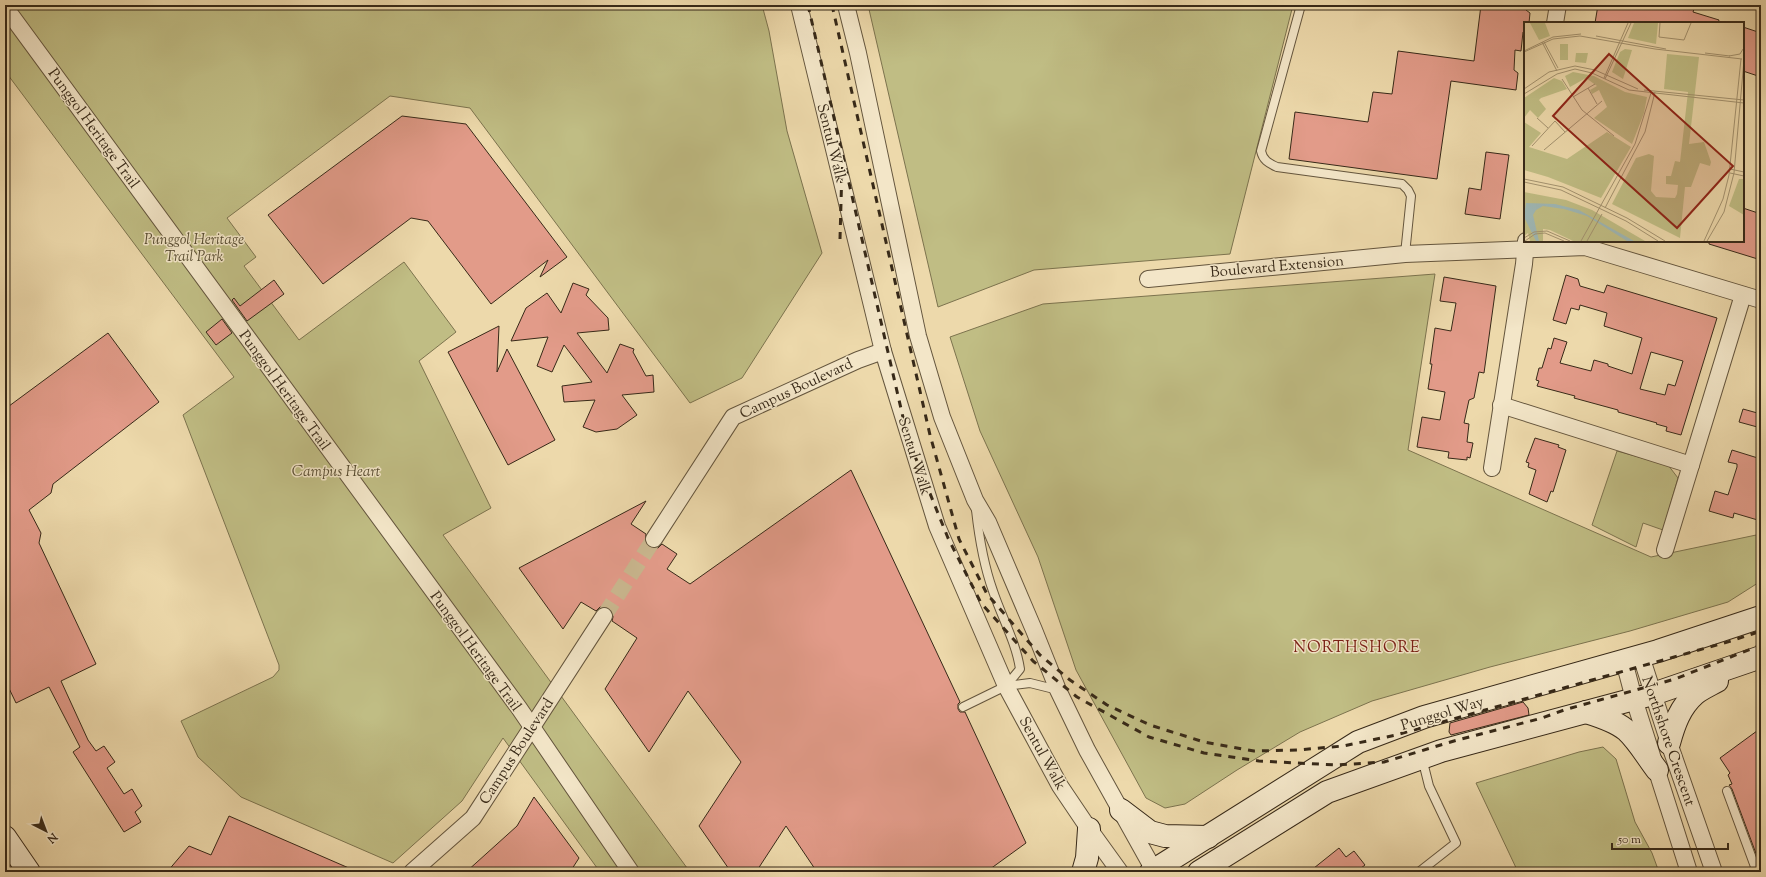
<svg xmlns="http://www.w3.org/2000/svg" width="1766" height="877" viewBox="0 0 1766 877" font-family="'Sorts Mill Goudy',serif">
<style>
.green{fill:#c0bd84;stroke:#7c734e}
.building{fill:#e29b89;stroke:#372918;fill-rule:evenodd}
.lines{fill:none;stroke-linecap:round;stroke-linejoin:round}
.street-tunnel{stroke:#c9b68e;stroke-width:16;stroke-dasharray:16 8;stroke-linecap:butt}
.lane-casing{stroke:#64553d;stroke-width:10}
.street-casing{stroke:#64553d;stroke-width:18}
.secondary-casing{stroke:#372918;stroke-width:24}
.lane{stroke:#f3e6c8;stroke-width:8}
.street{stroke:#f3e6c8;stroke-width:16}
.secondary{stroke:#f3e6c8;stroke-width:22}
.rail{stroke:#372918;stroke-width:3;stroke-dasharray:7 7;stroke-linecap:butt}
.labels{text-anchor:middle;stroke-width:3;stroke-linejoin:round;paint-order:stroke}
.street-label{font-size:15px;fill:#372918;stroke:#f3e6c8}
.park-label{font-size:15px;font-style:italic;fill:#594e33;stroke:#f3e6c8}
.neighbourhood-label{font-size:16px;letter-spacing:1px;fill:#7a1f14;stroke:#f3e6c8}
.inset-road{fill:none;stroke:#a49370;stroke-width:1}
.view{fill:#8f2418;fill-opacity:0.15;stroke:#8f2418;stroke-width:2}
.inset-edge{fill:none;stroke:#372918;stroke-width:2}
</style>
<rect width="100%" height="100%" fill="#edd9ab"/>
<filter id="stains"><feTurbulence type="fractalNoise" baseFrequency=".005" numOctaves="4"/><feColorMatrix values="0 0 0 0 .2 0 0 0 0 .09 0 0 0 0 .02 0 0 0 .5 -.17"/></filter>
<radialGradient id="worn" r=".72"><stop offset=".6" stop-color="#630" stop-opacity="0"/><stop offset="1" stop-color="#630" stop-opacity=".3"/></radialGradient>
<!-- green -->
<g class="green">
<path d="M 5,5 L 762,5 L 769,31 L 787,131 L 822,253 L 742,378 L 690,403 L 470,108 L 390,96 L 227,218 L 256,257 L 244,266 L 299,340 L 404,262 L 456,332 L 419,361 L 491,508 L 443,535 L 690,872 L 600,872 L 503,738 L 462,801 L 393,863 L 241,797 L 198,757 L 181,721 L 273,677 L 279,670 L 279,665 L 183,415 L 234,377 L 5,71 Z"/>
<path d="M 868,5 L 1293,5 L 1230,254 L 1034,270 L 938,307 Z"/>
<path d="M 1435,274 L 1408,450 L 1651,557 L 1761,534 L 1761,581 L 1728,602 L 1630,631 L 1490,667 L 1372,701 L 1300,732 L 1237,770 L 1185,804 L 1165,808 L 1146,798 L 1076,670 L 1038,557 L 980,431 L 950,337 L 1043,304 Z"/>
<path d="M 1617,451 L 1668,465 L 1678,478 L 1663,530 L 1643,523 L 1636,547 L 1592,525 Z"/>
<path d="M 1603,747 L 1616,759 L 1635,822 L 1652,853 L 1659,872 L 1518,872 L 1476,783 L 1579,752 Z"/>
</g>
<!-- building -->
<g class="building">
<path d="M 1481,5 L 1527,5 L 1526,10 L 1530,13 L 1529,23 L 1525,23 L 1525,31 L 1523,32 L 1521,51 L 1515,50 L 1514,70 L 1518,73 L 1516,90 L 1451,81 L 1437,179 L 1289,159 L 1295,112 L 1368,122 L 1373,92 L 1392,94 L 1398,51 L 1474,61 Z"/>
<path d="M 1598,5 L 1679,5 L 1694,9 L 1693,12 L 1719,20 L 1718,23 L 1595,23 Z"/>
<path d="M 1743,27 L 1761,33 L 1761,77 L 1743,71 Z"/>
<path d="M 402,116 L 466,124 L 567,257 L 540,277 L 548,260 L 491,304 L 428,221 L 411,218 L 323,284 L 268,215 Z"/>
<path d="M 1486,152 L 1509,155 L 1500,219 L 1465,214 L 1469,188 L 1481,190 Z"/>
<path d="M 1743,208 L 1761,214 L 1761,260 L 1709,244 L 1709,241 L 1743,241 Z"/>
<path d="M 1566,275 L 1578,279 L 1580,286 L 1604,293 L 1607,285 L 1717,318 L 1681,435 L 1666,431 L 1667,427 L 1656,424 L 1657,423 L 1618,412 L 1618,410 L 1574,398 L 1575,396 L 1537,386 L 1539,381 L 1536,380 L 1539,368 L 1542,368 L 1548,348 L 1551,349 L 1554,338 L 1567,342 L 1560,363 L 1591,371 L 1594,360 L 1608,364 L 1608,366 L 1632,374 L 1642,338 L 1604,326 L 1607,313 L 1580,305 L 1579,310 L 1571,308 L 1566,324 L 1553,320 ZM 1651,352 L 1683,361 L 1675,386 L 1668,384 L 1665,395 L 1640,389 Z"/>
<path d="M 1444,277 L 1496,286 L 1484,373 L 1479,372 L 1474,398 L 1469,400 L 1464,423 L 1469,424 L 1467,442 L 1473,443 L 1470,458 L 1467,457 L 1467,460 L 1448,458 L 1449,452 L 1417,447 L 1422,417 L 1440,420 L 1445,392 L 1428,389 L 1432,364 L 1430,364 L 1435,328 L 1451,331 L 1456,303 L 1440,301 Z"/>
<path d="M 274,280 L 284,294 L 247,321 L 232,300 L 234,298 L 240,306 Z"/>
<path d="M 573,283 L 589,289 L 586,295 L 608,318 L 609,330 L 577,333 L 607,373 L 620,344 L 634,349 L 633,352 L 646,376 L 653,375 L 654,392 L 622,395 L 637,415 L 617,429 L 596,432 L 583,427 L 595,400 L 564,402 L 562,386 L 592,382 L 564,345 L 552,372 L 537,366 L 548,337 L 511,341 L 526,308 L 547,293 L 561,313 Z"/>
<path d="M 222,319 L 232,333 L 216,345 L 206,332 Z"/>
<path d="M 499,326 L 497,372 L 507,349 L 555,440 L 508,465 L 448,352 Z"/>
<path d="M 108,333 L 159,402 L 53,484 L 51,493 L 29,510 L 41,533 L 39,543 L 96,664 L 61,681 L 88,740 L 96,751 L 104,746 L 115,762 L 107,768 L 124,794 L 132,789 L 142,806 L 135,812 L 141,822 L 124,832 L 73,752 L 80,747 L 49,687 L 16,703 L 5,680 L 5,409 Z"/>
<path d="M 1743,409 L 1761,414 L 1761,428 L 1739,422 Z"/>
<path d="M 1535,438 L 1559,445 L 1558,447 L 1566,450 L 1553,492 L 1551,491 L 1547,502 L 1529,494 L 1536,470 L 1528,467 L 1529,463 L 1526,462 Z"/>
<path d="M 1732,450 L 1761,459 L 1761,521 L 1734,513 L 1733,518 L 1709,511 L 1715,491 L 1728,495 L 1737,467 L 1737,464 L 1728,462 Z"/>
<path d="M 851,470 L 960,702 L 958,704 L 958,709 L 960,712 L 965,712 L 1026,843 L 986,872 L 817,872 L 786,826 L 756,872 L 731,872 L 699,826 L 741,762 L 688,691 L 649,752 L 605,689 L 637,638 L 612,621 L 613,617 L 613,612 L 609,608 L 600,607 L 596,611 L 581,602 L 563,629 L 519,568 L 646,501 L 631,524 L 646,534 L 645,543 L 649,547 L 658,548 L 662,544 L 677,554 L 667,569 L 690,584 Z"/>
<path d="M 1523,702 L 1528,708 L 1529,715 L 1451,735 L 1449,732 L 1450,723 Z"/>
<path d="M 1761,728 L 1761,867 L 1732,789 L 1729,785 L 1732,784 L 1728,775 L 1730,773 L 1720,758 Z"/>
<path d="M 534,797 L 579,858 L 570,872 L 466,872 L 517,826 Z"/>
<path d="M 229,816 L 358,872 L 167,872 L 189,846 L 211,855 Z"/>
<path d="M 1339,848 L 1346,857 L 1354,851 L 1365,865 L 1356,872 L 1309,872 Z"/>
</g>
<g class="lines">
<!-- street-tunnel -->
<path class="street-tunnel" d="M 604,616 L 654,539"/>
<defs>
<g id="lane">
<path d="M 1301,5 L 1261,151 C 1263,160 1268,163 1277,167 L 1402,184 L 1408,190 L 1411,196 L 1405,254"/>
<path d="M 976,510 C 979,537 984,566 993,591 C 1002,618 1016,642 1020,669 L 1006,686"/>
<path d="M 963,707 L 1006,686 L 1030,683 L 1058,690"/>
<path d="M 1727,791 L 1757,872"/>
<path d="M 1419,872 L 1456,843 L 1429,786 L 1422,758"/>
</g>
<g id="street">
<path d="M 799,5 L 883,351 L 937,526 L 1006,686 L 1060,786 L 1089,829 L 1120,872"/>
<path d="M 846,5 L 858,53 L 918,336 L 942,417 L 975,500 L 988,522 L 1034,630 L 1058,690 L 1087,750 L 1155,872"/>
<path d="M 5,7 L 519,708 L 631,872"/>
<path d="M 1555,23 L 1558,5"/>
<path d="M 1148,279 L 1405,254 L 1585,247 L 1761,300"/>
<path d="M 1501,405 L 1691,465"/>
<path d="M 1492,468 L 1524,264 L 1526,241"/>
<path d="M 654,539 L 733,417 L 858,360 L 883,351"/>
<path d="M 1665,550 L 1743,295"/>
<path d="M 1641,656 L 1669,743 L 1714,872"/>
<path d="M 1624,661 L 1634,699 L 1689,872"/>
<path d="M 412,872 L 473,818 L 604,616"/>
</g>
<g id="secondary">
<path d="M 1586,712 C 1599,716 1615,721 1626,730 C 1638,741 1647,757 1657,770"/>
<path d="M 1669,743 C 1674,725 1680,707 1695,694 C 1701,689 1710,685 1717,681"/>
<path d="M 1121,810 L 1150,832 L 1165,836 L 1208,837"/>
<path d="M 5,837 L 29,872"/>
<path d="M 1083,872 L 1087,858 L 1089,829"/>
<path d="M 1151,872 L 1358,742 L 1424,717 L 1658,651 L 1761,617"/>
<path d="M 1199,872 L 1327,792 L 1441,751 L 1653,694 L 1761,657"/>
</g>
</defs>
<!-- lane casing -->
<use href="#lane" class="lane-casing"/>
<!-- street casing -->
<use href="#street" class="street-casing"/>
<!-- secondary casing -->
<use href="#secondary" class="secondary-casing"/>
<!-- lane -->
<use href="#lane" class="lane"/>
<!-- street -->
<use href="#street" class="street"/>
<!-- secondary -->
<use href="#secondary" class="secondary"/>
<!-- rail -->
<g class="rail">
<path d="M 808,5 L 908,439 L 948,538 L 981,603 L 1033,661 L 1077,697 L 1149,737 L 1204,753 L 1259,761 L 1336,765 L 1384,762 L 1454,741 L 1542,718 L 1564,710 L 1675,679 L 1761,645"/>
<path d="M 832,5 L 930,435 L 959,539 L 987,594 L 1040,655 L 1070,680 L 1107,705 L 1150,725 L 1204,742 L 1254,751 L 1298,750 L 1343,746 L 1396,735 L 1731,641 L 1761,631"/>
<path d="M 840,239 L 842,167"/>
</g>
</g>
<g class="labels">
<!-- street labels -->
<g class="street-label">
<text transform="translate(94 128) rotate(54)" y="5">Punggol Heritage Trail</text>
<text transform="translate(832 143) rotate(76)" y="5">Sentul Walk</text>
<text transform="translate(1277 266) rotate(-5)" y="5">Boulevard Extension</text>
<text transform="translate(796 388) rotate(-25)" y="5">Campus Boulevard</text>
<text transform="translate(285 390) rotate(54)" y="5">Punggol Heritage Trail</text>
<text transform="translate(915 456) rotate(73)" y="5">Sentul Walk</text>
<text transform="translate(476 651) rotate(54)" y="5">Punggol Heritage Trail</text>
<text transform="translate(1442 713) rotate(-17)" y="5">Punggol Way</text>
<text transform="translate(1669 741) rotate(71)" y="5">Northshore Crescent</text>
<text transform="translate(516 751) rotate(-57)" y="5">Campus Boulevard</text>
<text transform="translate(1043 753) rotate(61)" y="5">Sentul Walk</text>
</g>
<!-- park labels -->
<g class="park-label">
<text x="194" y="244">Punggol Heritage<tspan x="194" dy="17">Trail Park</tspan></text>
<text x="336" y="476">Campus Heart</text>
</g>
<!-- neighbourhood labels -->
<g class="neighbourhood-label">
<text x="1357" y="652">NORTHSHORE</text>
</g>
</g>
<!-- overview -->
<g transform="translate(1524 22)">
<rect width="220" height="220" fill="#edd9ab"/>
<path d="M 6,1 L 21,1 L 26,14 L 15,18 ZM 110,1 L 134,1 L 132,22 L 104,16 ZM 36,22 L 44,22 L 44,38 L 36,38 ZM 101,27 L 108,28 L 99,57 L 88,50 L 96,30 ZM 52,31 L 64,31 L 62,41 L 51,40 ZM 143,32 L 175,35 L 165,122 L 180,120 L 187,140 L 186,144 L 176,141 L 167,165 L 161,165 L 156,216 L 88,182 L 112,136 L 125,132 L 130,134 L 127,169 L 132,175 L 151,176 L 153,172 L 154,163 L 142,162 L 142,154 L 147,154 L 151,139 L 156,140 L 164,70 L 140,67 ZM 49,50 L 70,54 L 101,70 L 123,75 L 120,91 L 108,122 L 70,96 L 83,85 L 75,68 L 68,72 L 66,68 L 73,64 L 62,56 L 46,65 L 41,54 ZM 30,56 L 38,59 L 43,67 L 17,76 L 15,78 L 22,87 L 14,96 L 6,88 L 0,96 L 0,76 ZM 0,100 L 17,111 L 5,125 L 43,137 L 83,110 L 107,125 L 77,176 L 24,155 L 0,148 ZM 215,157 L 220,157 L 220,193 L 205,184 ZM 0,170 L 42,178 L 68,188 L 121,219 L 49,219 L 26,208 L 19,207 L 19,219 L 6,219 L 4,211 L 0,214 Z" fill="#c0bd84"/>
<path d="M 2,181 L 31,182 L 55,188 L 110,219 L 103,219 L 63,194 L 40,187 L 19,184 L 12,188 L 9,193 L 15,219 L 12,219 L 0,195 Z" fill="#9eb7b5"/>
<path class="inset-road" d="M 136,1 L 135,15 L 160,18 L 167,1M 72,14 L 142,27M 18,20 L 33,49M 20,20 L 34,46M 0,29 L 29,15 L 57,12M 0,30 L 29,17 L 56,14 L 131,27 L 218,37M 181,31 L 206,34M 205,34 L 216,32 L 219,27M 80,56 L 104,1M 38,57 L 58,88 L 90,114M 81,57 L 107,1M 64,66 L 73,82M 0,67 L 25,50 L 51,44 L 71,48 L 114,67M 120,68 L 220,78M 0,72 L 33,52 L 51,47 L 68,51 L 105,68 L 220,81M 49,75 L 71,62M 13,96 L 24,106M 8,124 L 31,99 L 41,110M 20,128 L 78,79M 206,147 L 220,150M 206,151 L 220,154M 0,157 L 39,165 L 103,196 L 141,219M 0,160 L 37,168 L 102,199 L 134,219M 81,186 L 121,110 L 131,70M 0,216 L 10,210 L 23,209 L 46,219M 1,219 L 11,212 L 21,211 L 40,219M 57,219 L 111,122 L 127,71M 63,219 L 78,192M 180,219 L 199,177 L 205,153 L 217,37M 183,219 L 200,190 L 210,151 L 220,38"/>
<path class="view" d="M 85,32 L 209,144 L 153,206 L 29,94 Z"/>
<rect width="220" height="220" class="inset-edge"/>
</g>
<!-- margin -->
<rect width="1766" height="877" fill="none" stroke="#edd9ab" stroke-width="20"/>
<rect x="6" y="6" width="1754" height="865" fill="none" stroke="#372918" stroke-width="2"/>
<rect x="10" y="10" width="1746" height="857" fill="none" stroke="#372918"/>
<!-- north arrow -->
<g transform="translate(46 831) rotate(138)" stroke="#f3e6c8" stroke-width="3" paint-order="stroke">
<path d="M0-3L7 15L0 10L-7 15Z" fill="#372918"/>
<text y="-6" font-size="11" font-weight="bold" text-anchor="middle" fill="#372918">N</text>
</g>
<!-- scale -->
<path d="M1612 843v6h116v-6" fill="none" stroke="#372918" stroke-width="2"/>
<text x="1618" y="843" font-size="12" fill="#372918" stroke="#f3e6c8" stroke-width="3" paint-order="stroke">50 m</text>
<rect width="100%" height="100%" filter="url(#stains)"/>
<rect width="100%" height="100%" fill="url(#worn)"/>
</svg>
